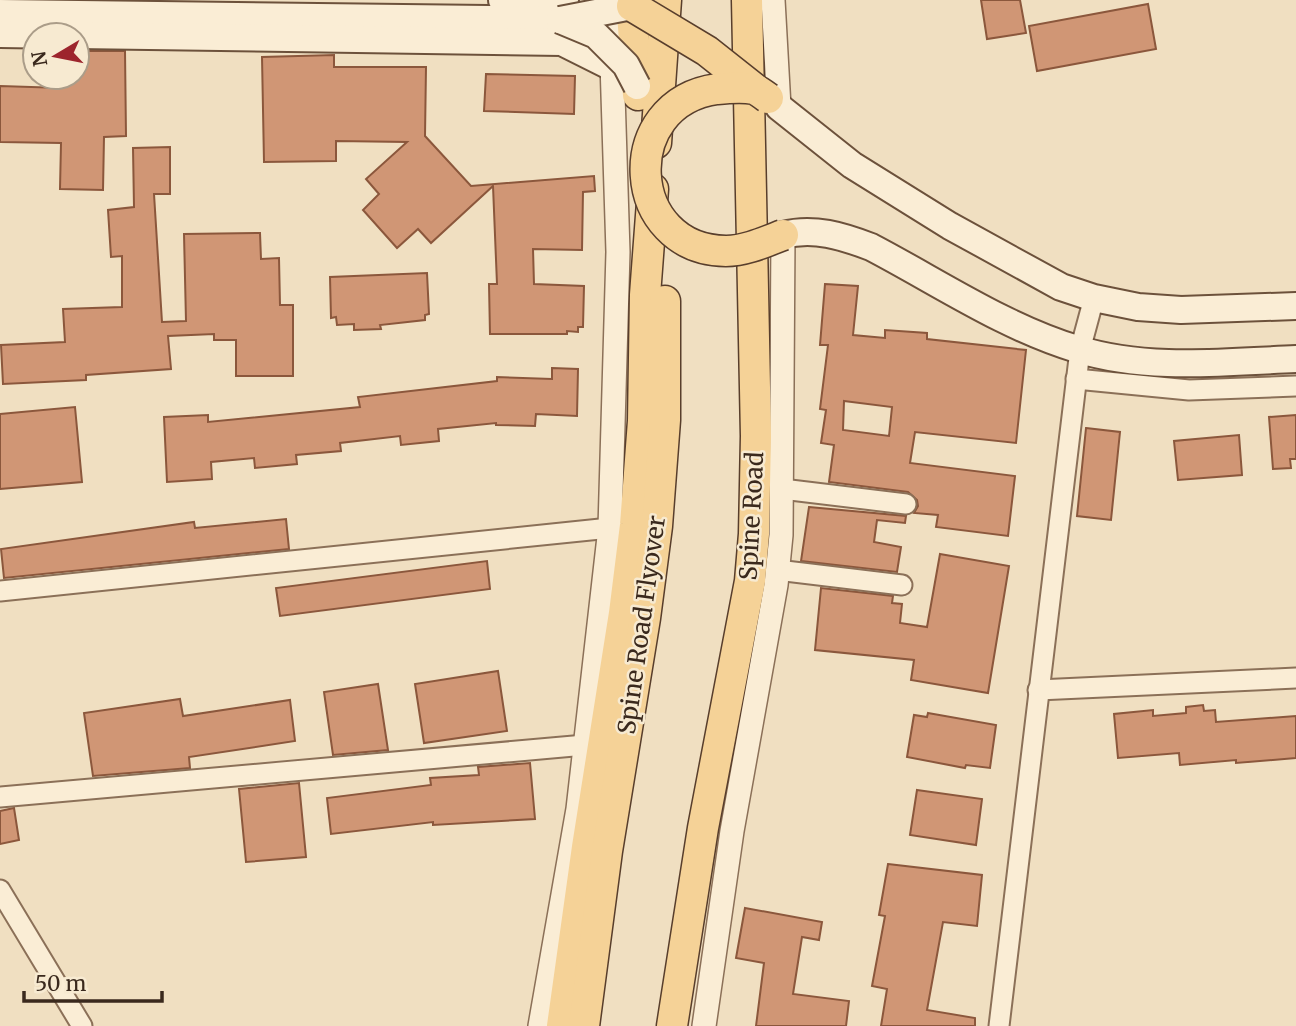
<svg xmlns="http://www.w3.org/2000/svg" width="1296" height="1026" viewBox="0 0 1296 1026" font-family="Merriweather,serif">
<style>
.building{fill:#d09675;stroke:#8b573c;stroke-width:2;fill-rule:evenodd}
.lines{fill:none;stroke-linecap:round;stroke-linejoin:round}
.minor-casing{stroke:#8b7058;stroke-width:23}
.tertiary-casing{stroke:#8b7058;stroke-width:26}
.secondary-casing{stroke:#6c513b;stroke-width:30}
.primary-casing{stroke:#583e2c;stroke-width:33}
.minor{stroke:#faedd5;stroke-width:19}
.tertiary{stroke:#faedd5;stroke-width:23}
.secondary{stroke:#faedd5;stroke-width:26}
.primary{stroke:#f5d297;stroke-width:30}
.secondary-bridge-casing{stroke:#6c513b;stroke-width:30;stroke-linecap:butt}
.primary-bridge-casing{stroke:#583e2c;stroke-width:33;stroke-linecap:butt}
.secondary-bridge{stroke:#faedd5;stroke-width:26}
.primary-bridge{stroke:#f5d297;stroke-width:30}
.labels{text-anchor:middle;stroke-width:5;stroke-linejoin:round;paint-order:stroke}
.street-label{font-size:24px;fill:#3a291d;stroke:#f7ead1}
</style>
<rect width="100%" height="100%" fill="#f0dfc1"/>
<!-- building -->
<g class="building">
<path d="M 981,0 L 1020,0 L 1026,33 L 987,39 Z"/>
<path d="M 1148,4 L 1156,49 L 1037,71 L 1029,26 Z"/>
<path d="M 77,51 L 125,51 L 126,136 L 104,137 L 103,190 L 60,189 L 61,143 L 0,142 L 0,86 L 62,88 L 62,77 L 77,77 Z"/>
<path d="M 334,55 L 334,67 L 426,67 L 425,136 L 471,186 L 594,176 L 595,191 L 583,192 L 582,250 L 533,249 L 534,284 L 584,286 L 583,327 L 578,327 L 578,332 L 567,331 L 567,334 L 490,334 L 489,284 L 497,284 L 493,186 L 431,243 L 418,229 L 397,248 L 363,210 L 379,194 L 366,179 L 407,142 L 336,141 L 336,161 L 264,162 L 262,57 Z"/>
<path d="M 486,74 L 575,76 L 574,114 L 484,111 Z"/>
<path d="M 170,147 L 170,194 L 154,194 L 162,322 L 186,321 L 184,234 L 260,233 L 261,259 L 279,258 L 280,305 L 293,305 L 293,376 L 236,376 L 236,340 L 214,340 L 214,334 L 168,336 L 171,369 L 86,375 L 86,380 L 3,384 L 1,345 L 65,342 L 63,309 L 122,307 L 122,256 L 111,257 L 108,210 L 134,207 L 133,148 Z"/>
<path d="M 427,273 L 429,314 L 425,315 L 425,320 L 380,325 L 381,329 L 354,330 L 354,324 L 337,325 L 336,317 L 331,318 L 330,277 Z"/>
<path d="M 825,284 L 858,286 L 853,335 L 885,338 L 885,330 L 927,333 L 927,339 L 1026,350 L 1016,443 L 915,432 L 910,463 L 1015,476 L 1008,536 L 936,527 L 938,515 L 914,513 L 918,506 L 917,500 L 908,492 L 829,482 L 834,445 L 821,443 L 826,410 L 820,409 L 828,345 L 820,345 ZM 844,401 L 892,407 L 889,436 L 843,430 Z"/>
<path d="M 552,368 L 578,369 L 577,416 L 536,414 L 535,426 L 496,425 L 496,423 L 438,429 L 439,441 L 401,445 L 400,436 L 340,443 L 341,451 L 296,455 L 297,464 L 255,468 L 254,458 L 211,462 L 212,479 L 167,482 L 164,417 L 208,415 L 208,422 L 360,407 L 358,397 L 497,381 L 497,377 L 552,379 Z"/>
<path d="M 75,407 L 82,482 L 0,489 L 0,414 Z"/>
<path d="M 1296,415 L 1296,459 L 1290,459 L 1291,468 L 1273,469 L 1269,417 Z"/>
<path d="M 1086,428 L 1120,432 L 1111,520 L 1077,516 Z"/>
<path d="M 1239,435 L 1242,475 L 1178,480 L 1174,441 Z"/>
<path d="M 809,507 L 906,516 L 905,523 L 877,520 L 874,542 L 901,547 L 897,572 L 801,561 Z"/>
<path d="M 286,519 L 289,549 L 4,578 L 1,549 L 194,522 L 195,528 Z"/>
<path d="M 940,554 L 1009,566 L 988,693 L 911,680 L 914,660 L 815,650 L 821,588 L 893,596 L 892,603 L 902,604 L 900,623 L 927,627 Z"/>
<path d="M 487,561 L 490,589 L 280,616 L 276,588 Z"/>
<path d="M 498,671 L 507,731 L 424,743 L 415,684 Z"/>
<path d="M 378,684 L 388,750 L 333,755 L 324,692 Z"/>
<path d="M 180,699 L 183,716 L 290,700 L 295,741 L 189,757 L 190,768 L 93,776 L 84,713 Z"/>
<path d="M 1203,705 L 1204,711 L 1215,710 L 1216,722 L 1296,716 L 1296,758 L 1236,763 L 1236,760 L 1180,765 L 1179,753 L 1118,758 L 1114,714 L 1153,710 L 1153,716 L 1186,713 L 1186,707 Z"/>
<path d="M 928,713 L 996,725 L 990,768 L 966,765 L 965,768 L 907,757 L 914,715 L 927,717 Z"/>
<path d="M 530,763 L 535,819 L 433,825 L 433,822 L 331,834 L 327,798 L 431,785 L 430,778 L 479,775 L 478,767 Z"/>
<path d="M 299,783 L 306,857 L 246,862 L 239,789 Z"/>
<path d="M 917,790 L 982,799 L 976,845 L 910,835 Z"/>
<path d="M 14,808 L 19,840 L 0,844 L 0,811 Z"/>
<path d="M 888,864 L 982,875 L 977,926 L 943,922 L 927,1010 L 975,1018 L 975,1026 L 881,1026 L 887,989 L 872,986 L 885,916 L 879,915 Z"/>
<path d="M 745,908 L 822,922 L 819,940 L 802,937 L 793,994 L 849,1001 L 846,1026 L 756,1026 L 764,963 L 736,958 Z"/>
</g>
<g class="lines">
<defs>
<g id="minor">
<path d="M 1076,379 L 1189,390 L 1296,386"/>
<path d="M 782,489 L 906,504"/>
<path d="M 777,570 L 902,585"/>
<path d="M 0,591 L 610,528"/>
<path d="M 1038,690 L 1296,678"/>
<path d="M 0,797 L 585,745"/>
<path d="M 0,890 L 82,1026"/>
<path d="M 999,1026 L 1080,350 L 1094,298"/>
</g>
<g id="tertiary">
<path d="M 773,0 L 779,107"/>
<path d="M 540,1026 L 578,809 L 610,528 L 618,252 L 610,0"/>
<path d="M 704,1026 L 732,831 L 776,585 L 781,535 L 783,235"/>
</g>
<g id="secondary">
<path d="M 502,0 L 565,0"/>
<path d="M 0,13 L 560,20"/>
<path d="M 0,34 L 65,35"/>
<path d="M 77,35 L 562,42 L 612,67"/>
<path d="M 779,107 L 852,165 L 950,226 L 1061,287 L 1094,298 L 1138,307 L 1181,310 L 1296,306"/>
<path d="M 783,235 C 814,227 842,236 871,247 C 938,282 1004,327 1077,349 C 1148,371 1223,362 1296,359"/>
</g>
<g id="primary">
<path d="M 631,0 L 638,95"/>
<path d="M 656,143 L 666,0"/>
<path d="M 562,1026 L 587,847 L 624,613 L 635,525 L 643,421 L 645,295 L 653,189"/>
<path d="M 584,1026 L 607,851 L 645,618 L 657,526 L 665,420 L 665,301"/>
<path d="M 672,1026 L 703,828 L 750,581 L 754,534 L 756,436 L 747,0"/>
</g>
</defs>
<!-- minor casing -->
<use href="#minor" class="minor-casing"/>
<!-- tertiary casing -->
<use href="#tertiary" class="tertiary-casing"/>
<!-- secondary casing -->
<use href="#secondary" class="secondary-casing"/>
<!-- primary casing -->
<use href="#primary" class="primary-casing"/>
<!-- minor -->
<use href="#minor" class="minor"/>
<!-- tertiary -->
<use href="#tertiary" class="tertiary"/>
<!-- secondary -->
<use href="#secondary" class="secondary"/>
<!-- primary -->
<use href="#primary" class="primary"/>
<defs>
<g id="secondary-bridge">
<path d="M 560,20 L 596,35 L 626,65 L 637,86"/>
<path d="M 560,20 L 632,6"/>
</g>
<g id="primary-bridge">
<path d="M 632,6 L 707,51 L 755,89"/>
<path d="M 768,98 C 764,95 759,91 754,89 C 745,87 727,88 717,89 C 616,103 625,250 726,251 C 745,251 765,242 783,235"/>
</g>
</defs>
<!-- secondary-bridge casing -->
<use href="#secondary-bridge" class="secondary-bridge-casing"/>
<!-- primary-bridge casing -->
<use href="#primary-bridge" class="primary-bridge-casing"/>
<!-- secondary-bridge -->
<use href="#secondary-bridge" class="secondary-bridge"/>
<!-- primary-bridge -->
<use href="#primary-bridge" class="primary-bridge"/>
</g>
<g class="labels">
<!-- street labels -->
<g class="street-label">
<text transform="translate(752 516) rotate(-87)" y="8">Spine Road</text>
<text transform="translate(642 625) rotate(-82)" y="8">Spine Road Flyover</text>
</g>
</g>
<!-- north arrow -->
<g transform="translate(56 56) rotate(260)"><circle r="33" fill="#f7ead1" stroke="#ab9d89" stroke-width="2"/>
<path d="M0-5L12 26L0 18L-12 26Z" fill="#9d252d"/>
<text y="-10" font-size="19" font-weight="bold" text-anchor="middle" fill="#3a291d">N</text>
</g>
<!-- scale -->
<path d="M24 991v10h138v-10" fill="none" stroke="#3a291d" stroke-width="3.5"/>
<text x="35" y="991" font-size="21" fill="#3a291d" stroke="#f7ead1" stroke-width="5" paint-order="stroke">50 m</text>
</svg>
